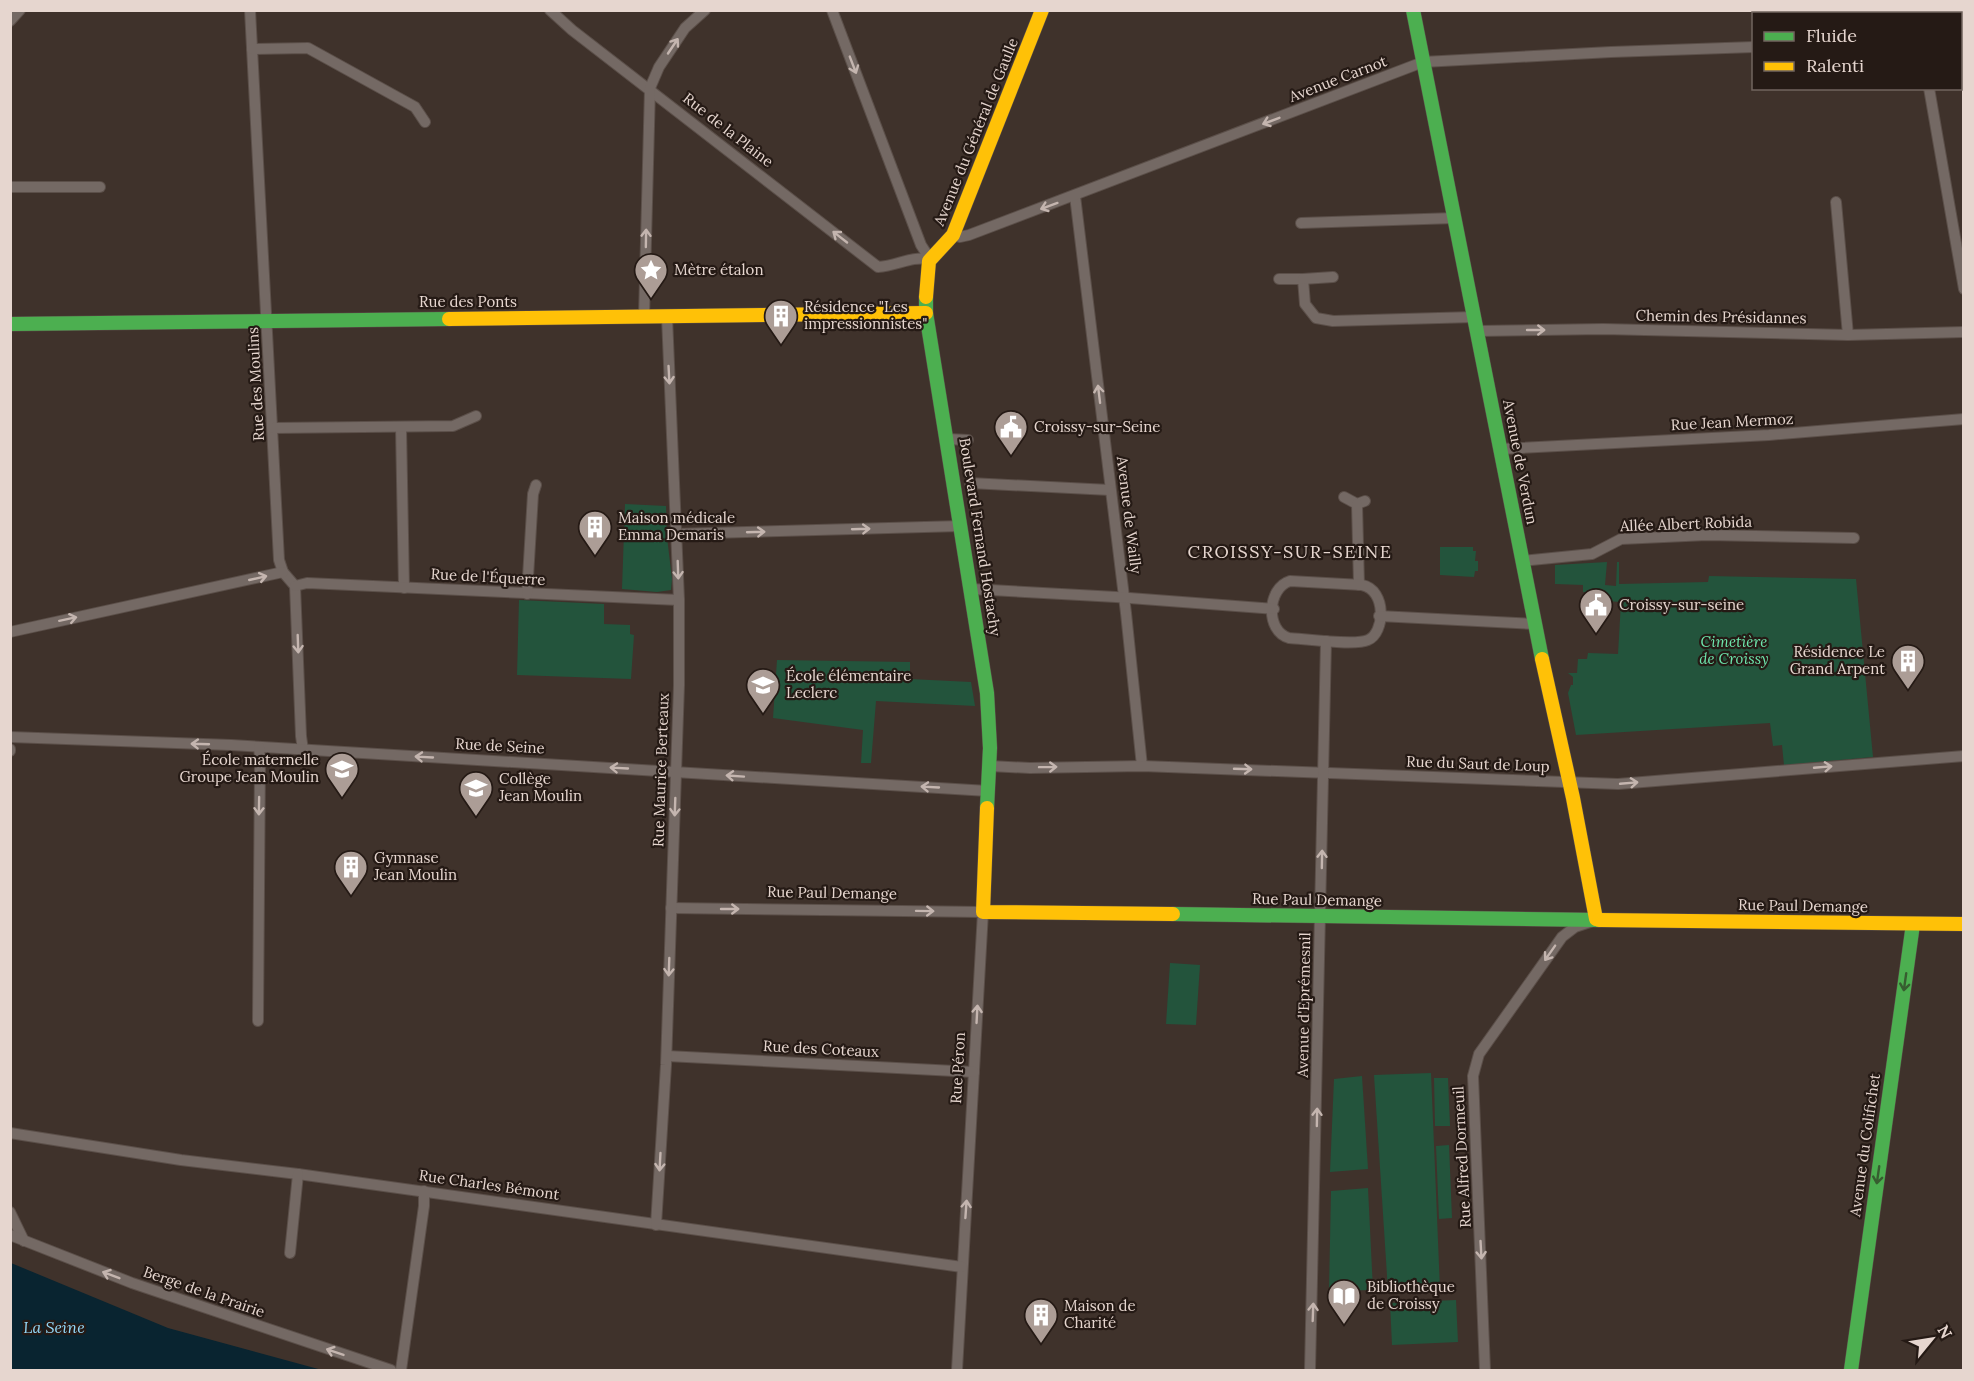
<svg xmlns="http://www.w3.org/2000/svg" width="1974" height="1381" viewBox="0 0 1974 1381" font-family="Lora,serif">
<style>
.green{fill:#23543c}
.water{fill:#092430}
.lines{fill:none;stroke-linecap:round;stroke-linejoin:round}
.street-casing{stroke:#5b4f49;stroke-width:12}
.fast-casing{stroke:#5b4f49;stroke-width:15}
.slow-casing{stroke:#5b4f49;stroke-width:15}
.street{stroke:#746964;stroke-width:10}
.fast{stroke:#4caf50;stroke-width:14}
.slow{stroke:#ffc107;stroke-width:14}
.oneway{stroke:#c4b5af}
.oneway2{stroke:#375d30}
.labels{text-anchor:middle;stroke-width:4.5;stroke-linejoin:round;paint-order:stroke}
.street-label{font-size:15px;fill:#e6d6cf;stroke:#251a15}
.poi-label{font-size:15px;fill:#e6d6cf;stroke:#251a15;text-anchor:start}
.park-label{font-size:15px;font-style:italic;fill:#6ee7ad;stroke:#251a15}
.water-label{font-size:16px;font-style:italic;fill:#92d7f7;stroke:#251a15}
.quarter-label{font-size:18px;letter-spacing:1.5px;fill:#e6d6cf;stroke:#251a15}
</style>
<rect width="100%" height="100%" fill="#3f322b"/>
<!-- green -->
<g class="green">
<path d="M 625,504 L 666,506 L 667,537 L 672,579 L 671,590 L 657,592 L 622,589 Z"/>
<path d="M 1440,547 L 1473,547 L 1473,551 L 1476,551 L 1475,561 L 1478,561 L 1478,571 L 1475,571 L 1474,577 L 1440,575 Z"/>
<path d="M 1607,562 L 1605,585 L 1616,586 L 1617,562 L 1619,562 L 1619,584 L 1708,582 L 1709,576 L 1856,579 L 1873,757 L 1784,765 L 1782,745 L 1773,746 L 1770,723 L 1576,735 L 1568,693 L 1571,685 L 1573,685 L 1573,677 L 1568,673 L 1577,673 L 1578,659 L 1587,659 L 1588,653 L 1618,654 L 1621,602 L 1590,600 L 1591,593 L 1583,592 L 1583,585 L 1555,584 L 1555,565 Z"/>
<path d="M 519,600 L 604,604 L 604,624 L 630,625 L 630,634 L 634,635 L 631,679 L 517,675 Z"/>
<path d="M 777,660 L 910,662 L 910,679 L 971,682 L 975,706 L 876,701 L 871,763 L 861,763 L 863,730 L 773,718 Z"/>
<path d="M 1170,963 L 1200,965 L 1196,1025 L 1166,1024 Z"/>
<path d="M 1431,1073 L 1440,1289 L 1388,1291 L 1374,1075 Z"/>
<path d="M 1362,1076 L 1368,1169 L 1330,1172 L 1334,1079 Z"/>
<path d="M 1434,1078 L 1448,1078 L 1450,1126 L 1435,1126 Z"/>
<path d="M 1449,1145 L 1452,1218 L 1439,1219 L 1436,1146 Z"/>
<path d="M 1368,1188 L 1373,1290 L 1329,1291 L 1331,1191 Z"/>
<path d="M 1456,1300 L 1458,1342 L 1392,1345 L 1390,1303 Z"/>
</g>
<!-- water -->
<path class="water" d="M 11,1263 L 168,1328 L 322,1370 L 11,1370 Z"/>
<g class="lines">
<defs>
<g id="street">
<path d="M 250,10 L 279,560 L 283,572 L 295,586 L 301,736 L 303,750"/>
<path d="M 550,10 L 572,30 L 878,267 C 898,266 909,256 930,259"/>
<path d="M 832,10 L 921,245 L 930,259"/>
<path d="M 1928,14 L 1929,10"/>
<path d="M 1960,18 L 1964,17"/>
<path d="M 10,21 L 20,10"/>
<path d="M 1960,29 L 1961,37"/>
<path d="M 252,49 L 308,48 L 415,107 L 425,122"/>
<path d="M 1929,88 L 1964,289"/>
<path d="M 10,187 L 100,187"/>
<path d="M 1075,196 L 1126,613 L 1142,766"/>
<path d="M 1836,202 L 1848,335"/>
<path d="M 1301,223 L 1455,218"/>
<path d="M 953,235 L 960,237 L 969,235 L 1423,62 L 1611,52 L 1754,47"/>
<path d="M 1279,279 L 1303,279 L 1305,304 L 1316,318 L 1333,321 L 1474,317"/>
<path d="M 1303,279 L 1333,277"/>
<path d="M 644,317 L 650,88 L 659,67 L 685,28 L 705,10"/>
<path d="M 1477,331 L 1603,329 L 1848,335 L 1964,332"/>
<path d="M 401,427 L 404,588"/>
<path d="M 273,428 L 453,426 L 476,416"/>
<path d="M 948,439 L 968,440"/>
<path d="M 1501,449 L 1769,435 L 1964,419"/>
<path d="M 970,483 L 1110,490"/>
<path d="M 1344,497 L 1357,504 L 1365,501"/>
<path d="M 1357,504 L 1359,585"/>
<path d="M 676,534 L 961,526"/>
<path d="M 1522,561 L 1592,554 L 1621,539 L 1707,535 L 1854,538"/>
<path d="M 1290,581 L 1362,585 C 1387,590 1385,633 1368,640 C 1355,646 1305,639 1289,638 C 1265,631 1267,588 1290,581 Z"/>
<path d="M 295,586 L 307,583 L 679,600"/>
<path d="M 972,589 L 1116,597 L 1274,609"/>
<path d="M 527,594 L 533,494 L 536,485"/>
<path d="M 1379,616 L 1534,624"/>
<path d="M 10,632 L 283,572"/>
<path d="M 10,737 L 231,745 L 988,791"/>
<path d="M 10,749 L 10,751"/>
<path d="M 990,766 L 1030,768 L 1142,766 L 1618,784 L 1964,756"/>
<path d="M 671,908 L 983,912 L 957,1370"/>
<path d="M 258,1021 L 260,758 L 259,747"/>
<path d="M 667,1056 L 974,1072"/>
<path d="M 10,1133 L 181,1160 L 298,1174 L 962,1267"/>
<path d="M 10,1212 L 24,1241"/>
<path d="M 656,1225 L 666,1065 L 679,685 L 679,600 L 667,317"/>
<path d="M 10,1235 L 132,1283 L 391,1370"/>
<path d="M 290,1253 L 298,1174"/>
<path d="M 401,1370 L 424,1206 L 424,1191"/>
<path d="M 1310,1370 L 1326,641"/>
<path d="M 1485,1370 L 1473,1076 L 1479,1054 L 1562,937 L 1575,927 L 1590,922"/>
</g>
<g id="fast">
<path d="M 1413,10 L 1542,659"/>
<path d="M 926,297 L 926,313 L 987,693 L 990,748 L 987,808"/>
<path d="M 10,324 L 449,319"/>
<path d="M 1173,914 L 1599,920"/>
<path d="M 1851,1370 L 1913,924"/>
</g>
<g id="slow">
<path d="M 926,297 L 929,261 L 953,235 L 1042,10"/>
<path d="M 449,319 L 926,313"/>
<path d="M 1542,659 L 1573,798 L 1596,919"/>
<path d="M 987,808 L 983,912 L 1173,914"/>
<path d="M 1599,920 L 1964,924"/>
</g>
</defs>
<!-- street casing -->
<use href="#street" class="street-casing"/>
<!-- fast casing -->
<use href="#fast" class="fast-casing"/>
<!-- slow casing -->
<use href="#slow" class="slow-casing"/>
<!-- street -->
<use href="#street" class="street"/>
<!-- fast -->
<use href="#fast" class="fast"/>
<!-- slow -->
<use href="#slow" class="slow"/>
</g>
<!-- one-way arrows -->
<defs><path id="oneway-shaft" d="M-6 0H5M1.5-3L5.5 0L1.5 3" fill="none" stroke-width="1.6" stroke-linecap="round" stroke-linejoin="round" transform="scale(1.5)"/></defs>
<g class="oneway">
<use href="#oneway-shaft" transform="translate(673 46) rotate(-56)"/>
<use href="#oneway-shaft" transform="translate(853 65) rotate(69)"/>
<use href="#oneway-shaft" transform="translate(1271 121) rotate(159)"/>
<use href="#oneway-shaft" transform="translate(1049 206) rotate(160)"/>
<use href="#oneway-shaft" transform="translate(840 237) rotate(-142)"/>
<use href="#oneway-shaft" transform="translate(646 238) rotate(-89)"/>
<use href="#oneway-shaft" transform="translate(1536 330)"/>
<use href="#oneway-shaft" transform="translate(669 375) rotate(87)"/>
<use href="#oneway-shaft" transform="translate(1099 394) rotate(-97)"/>
<use href="#oneway-shaft" transform="translate(861 529) rotate(-2)"/>
<use href="#oneway-shaft" transform="translate(756 532) rotate(-2)"/>
<use href="#oneway-shaft" transform="translate(678 570) rotate(88)"/>
<use href="#oneway-shaft" transform="translate(258 578) rotate(-13)"/>
<use href="#oneway-shaft" transform="translate(68 619) rotate(-12)"/>
<use href="#oneway-shaft" transform="translate(298 644) rotate(88)"/>
<use href="#oneway-shaft" transform="translate(200 744) rotate(-178)"/>
<use href="#oneway-shaft" transform="translate(424 757) rotate(-177)"/>
<use href="#oneway-shaft" transform="translate(1048 767) rotate(-1)"/>
<use href="#oneway-shaft" transform="translate(1823 767) rotate(-5)"/>
<use href="#oneway-shaft" transform="translate(619 768) rotate(-177)"/>
<use href="#oneway-shaft" transform="translate(1243 769) rotate(2)"/>
<use href="#oneway-shaft" transform="translate(735 776) rotate(-176)"/>
<use href="#oneway-shaft" transform="translate(1629 783) rotate(-5)"/>
<use href="#oneway-shaft" transform="translate(930 787) rotate(-177)"/>
<use href="#oneway-shaft" transform="translate(259 806) rotate(91)"/>
<use href="#oneway-shaft" transform="translate(675 807) rotate(92)"/>
<use href="#oneway-shaft" transform="translate(1322 859) rotate(-89)"/>
<use href="#oneway-shaft" transform="translate(730 909)"/>
<use href="#oneway-shaft" transform="translate(925 911) rotate(1)"/>
<use href="#oneway-shaft" transform="translate(1550 953) rotate(125)"/>
<use href="#oneway-shaft" transform="translate(669 967) rotate(92)"/>
<use href="#oneway-shaft" transform="translate(977 1014) rotate(-87)"/>
<use href="#oneway-shaft" transform="translate(1317 1117) rotate(-89)"/>
<use href="#oneway-shaft" transform="translate(660 1162) rotate(93)"/>
<use href="#oneway-shaft" transform="translate(966 1209) rotate(-86)"/>
<use href="#oneway-shaft" transform="translate(1481 1250) rotate(87)"/>
<use href="#oneway-shaft" transform="translate(111 1275) rotate(-159)"/>
<use href="#oneway-shaft" transform="translate(1313 1312) rotate(-88)"/>
<use href="#oneway-shaft" transform="translate(335 1352) rotate(-161)"/>
</g>
<g class="oneway2">
<use href="#oneway-shaft" transform="translate(1905 982) rotate(98)"/>
<use href="#oneway-shaft" transform="translate(1878 1175) rotate(98)"/>
</g>
<!-- icons -->
<defs>
<symbol id="sight-pin" viewBox="-11 -11 22 30"><path d="M0 17L-7.5 6A9.5 9.5 0 1 1 7.5 6Z" fill="#ac9d96" stroke="#251a15"/><path d="M0-6L1.8-2.2L6-1.7L2.9 1.2L3.7 5.4L0 3.3L-3.7 5.4L-2.9 1.2L-6-1.7L-1.8-2.2Z" fill="#fff"/></symbol>
<symbol id="building-pin" viewBox="-11 -11 22 30"><path d="M0 17L-7.5 6A9.5 9.5 0 1 1 7.5 6Z" fill="#ac9d96" stroke="#251a15"/><path d="M-4-6H4V6H1V3H-1V6H-4ZM-2.5-4.3h1.7v1.8h-1.7ZM.8-4.3h1.7v1.8H.8ZM-2.5-1h1.7V.8h-1.7ZM.8-1h1.7V.8H.8Z" fill="#fff"/></symbol>
<symbol id="civic-pin" viewBox="-11 -11 22 30"><path d="M0 17L-7.5 6A9.5 9.5 0 1 1 7.5 6Z" fill="#ac9d96" stroke="#251a15"/><path d="M-.6-6.5H3V-4.5H.6V-3L4-1V1h2V6H-6V1h2V-1L-.6-3ZM-1.2 2.5V6h2.4V2.5Z" fill="#fff"/></symbol>
<symbol id="school-pin" viewBox="-11 -11 22 30"><path d="M0 17L-7.5 6A9.5 9.5 0 1 1 7.5 6Z" fill="#ac9d96" stroke="#251a15"/><path d="M0-5L7-2L0 1L-7-2ZM-4 1L0 2.5L4 1V4Q0 6-4 4Z" fill="#fff"/></symbol>
<symbol id="library-pin" viewBox="-11 -11 22 30"><path d="M0 17L-7.5 6A9.5 9.5 0 1 1 7.5 6Z" fill="#ac9d96" stroke="#251a15"/><path d="M-6-4Q-3-5.5-.7-3.5V5Q-3 3-6 4ZM6-4Q3-5.5 .7-3.5V5Q3 3 6 4Z" fill="#fff"/></symbol>
</defs>
<g fill-rule="evenodd">
<use href="#sight-pin" x="632" y="251" width="38" height="52"/>
<use href="#building-pin" x="762" y="297" width="38" height="52"/>
<use href="#civic-pin" x="992" y="408" width="38" height="52"/>
<use href="#building-pin" x="576" y="508" width="38" height="52"/>
<use href="#civic-pin" x="1577" y="586" width="38" height="52"/>
<use href="#building-pin" x="1889" y="642" width="38" height="52"/>
<use href="#school-pin" x="744" y="666" width="38" height="52"/>
<use href="#school-pin" x="323" y="750" width="38" height="52"/>
<use href="#school-pin" x="457" y="769" width="38" height="52"/>
<use href="#building-pin" x="332" y="848" width="38" height="52"/>
<use href="#library-pin" x="1325" y="1277" width="38" height="52"/>
<use href="#building-pin" x="1022" y="1296" width="38" height="52"/>
</g>
<g class="labels">
<!-- street labels -->
<g class="street-label">
<text transform="translate(1338 79) rotate(-21)" y="5">Avenue Carnot</text>
<text transform="translate(728 130) rotate(38)" y="5">Rue de la Plaine</text>
<text transform="translate(976 132) rotate(-68)" y="5">Avenue du Général de Gaulle</text>
<text x="468" y="307">Rue des Ponts</text>
<text transform="translate(1721 317) rotate(1)" y="5">Chemin des Présidannes</text>
<text transform="translate(256 384) rotate(-93)" y="5">Rue des Moulins</text>
<text transform="translate(1732 422) rotate(-3)" y="5">Rue Jean Mermoz</text>
<text transform="translate(1520 462) rotate(79)" y="5">Avenue de Verdun</text>
<text transform="translate(1129 515) rotate(83)" y="5">Avenue de Wailly</text>
<text transform="translate(1686 524) rotate(-2)" y="5">Allée Albert Robida</text>
<text transform="translate(980 537) rotate(81)" y="5">Boulevard Fernand Hostachy</text>
<text transform="translate(488 577) rotate(3)" y="5">Rue de l'Équerre</text>
<text transform="translate(500 746) rotate(3)" y="5">Rue de Seine</text>
<text transform="translate(1478 764) rotate(2)" y="5">Rue du Saut de Loup</text>
<text transform="translate(661 770) rotate(-88)" y="5">Rue Maurice Berteaux</text>
<text transform="translate(832 893) rotate(1)" y="5">Rue Paul Demange</text>
<text transform="translate(1317 900) rotate(1)" y="5">Rue Paul Demange</text>
<text transform="translate(1803 906) rotate(1)" y="5">Rue Paul Demange</text>
<text transform="translate(1304 1005) rotate(-89)" y="5">Avenue d'Eprémesnil</text>
<text transform="translate(821 1049) rotate(3)" y="5">Rue des Coteaux</text>
<text transform="translate(958 1068) rotate(-87)" y="5">Rue Péron</text>
<text transform="translate(1865 1145) rotate(-82)" y="5">Avenue du Colifichet</text>
<text transform="translate(1462 1157) rotate(-93)" y="5">Rue Alfred Dormeuil</text>
<text transform="translate(489 1185) rotate(8)" y="5">Rue Charles Bémont</text>
<text transform="translate(204 1292) rotate(19)" y="5">Berge de la Prairie</text>
</g>
<!-- poi labels -->
<g class="poi-label">
<text x="674" y="275">Mètre étalon</text>
<text x="804" y="312">Résidence "Les<tspan x="804" dy="17">impressionnistes"</tspan></text>
<text x="1034" y="432">Croissy-sur-Seine</text>
<text x="618" y="523">Maison médicale<tspan x="618" dy="17">Emma Demaris</tspan></text>
<text x="1619" y="610">Croissy-sur-seine</text>
<text x="1885" y="657" text-anchor="end">Résidence Le<tspan x="1885" dy="17">Grand Arpent</tspan></text>
<text x="786" y="681">École élémentaire<tspan x="786" dy="17">Leclerc</tspan></text>
<text x="319" y="765" text-anchor="end">École maternelle<tspan x="319" dy="17">Groupe Jean Moulin</tspan></text>
<text x="499" y="784">Collège<tspan x="499" dy="17">Jean Moulin</tspan></text>
<text x="374" y="863">Gymnase<tspan x="374" dy="17">Jean Moulin</tspan></text>
<text x="1367" y="1292">Bibliothèque<tspan x="1367" dy="17">de Croissy</tspan></text>
<text x="1064" y="1311">Maison de<tspan x="1064" dy="17">Charité</tspan></text>
</g>
<!-- park labels -->
<g class="park-label">
<text x="1734" y="647">Cimetière<tspan x="1734" dy="17">de Croissy</tspan></text>
</g>
<!-- water labels -->
<g class="water-label">
<text x="54" y="1333">La Seine</text>
</g>
<!-- quarter labels -->
<g class="quarter-label">
<text x="1290" y="558">CROISSY-SUR-SEINE</text>
</g>
</g>
<!-- border -->
<rect width="1974" height="1381" fill="none" stroke="#e6d6cf" stroke-width="24"/>
<!-- legend -->
<rect x="1752" y="12" width="210" height="78" fill="#251a15" stroke="#72655f" stroke-width="1.5"/>
<rect x="1764" y="32" width="30" height="9" fill="#4caf50" stroke="#72655f" stroke-width="1.5"/>
<text x="1806" y="42" font-size="18" fill="#e6d6cf">Fluide</text>
<rect x="1764" y="62" width="30" height="9" fill="#ffc107" stroke="#72655f" stroke-width="1.5"/>
<text x="1806" y="72" font-size="18" fill="#e6d6cf">Ralenti</text>
<!-- north arrow -->
<g transform="translate(1932 1339) rotate(60)" stroke="#251a15" stroke-width="4.5" paint-order="stroke">
<path d="M0-4.5L10 22L0 15L-10 22Z" fill="#e6d6cf"/>
<text y="-9" font-size="16" font-weight="bold" text-anchor="middle" fill="#e6d6cf">N</text>
</g>
</svg>
